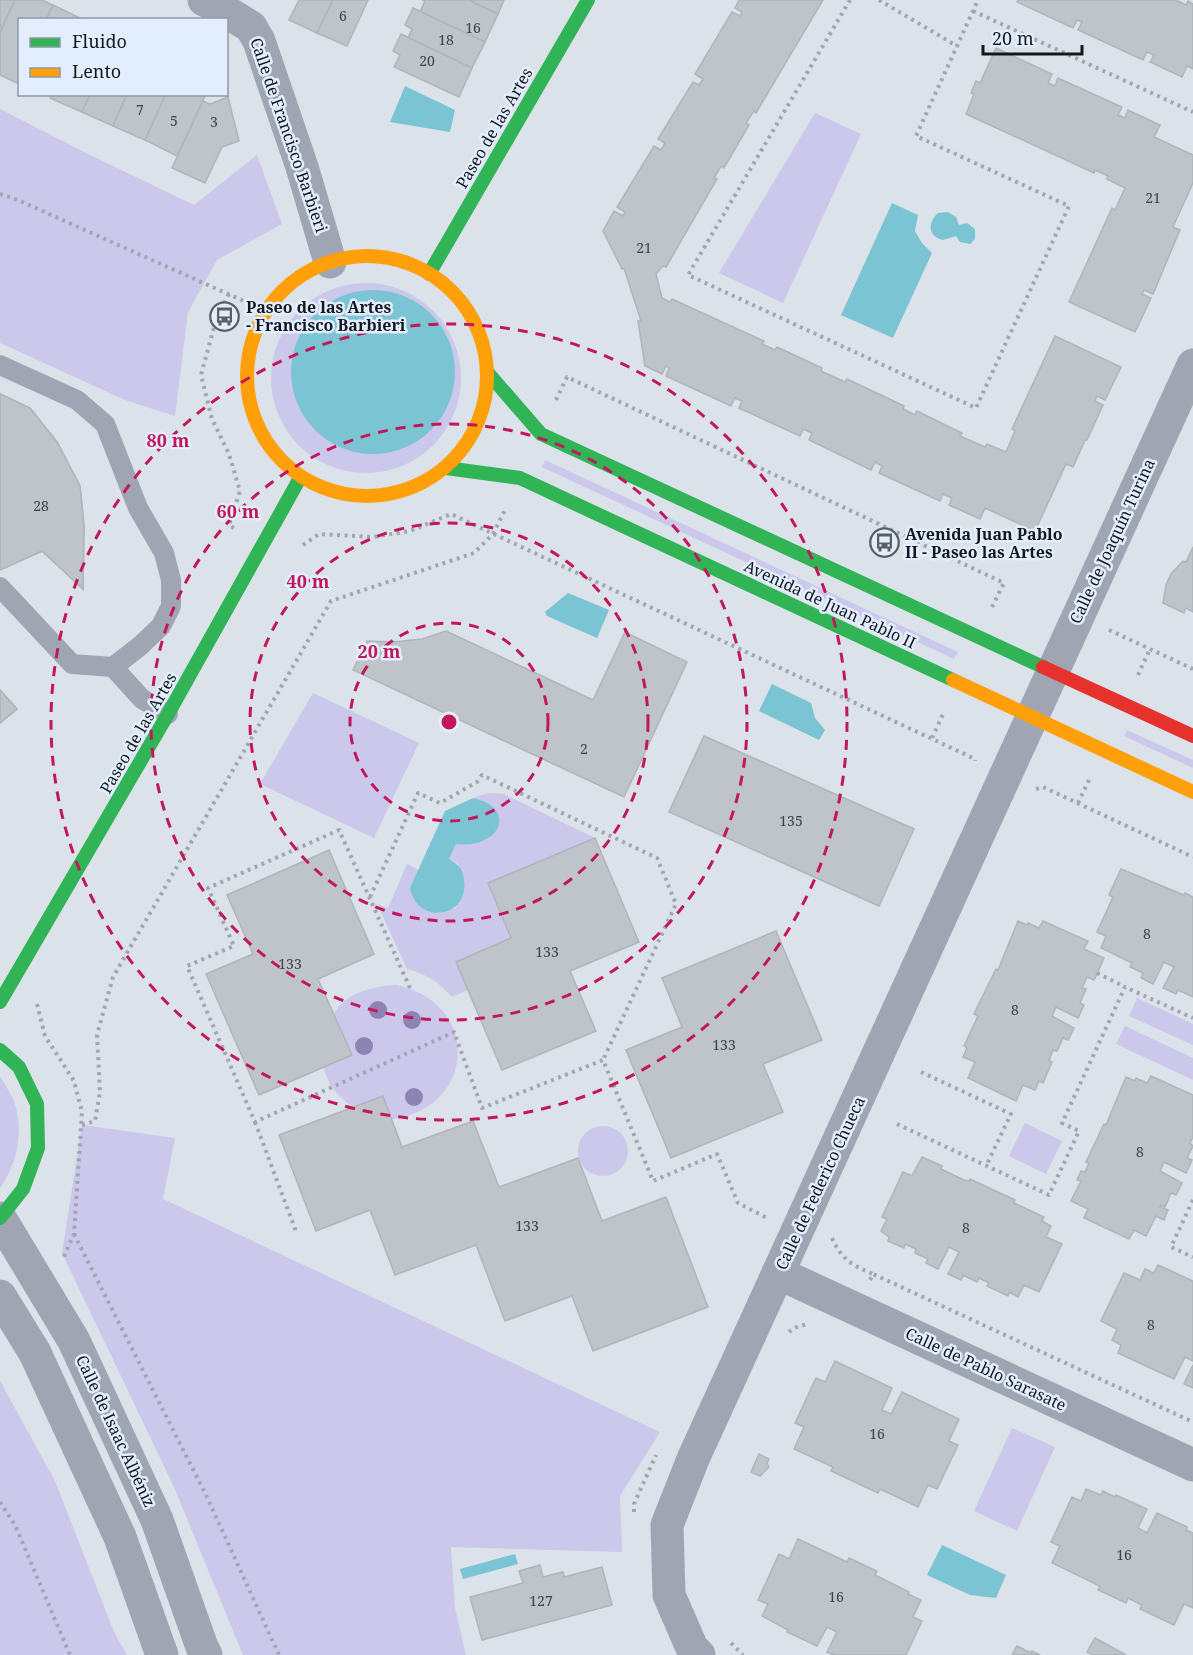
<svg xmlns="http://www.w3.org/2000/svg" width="1193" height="1655" viewBox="0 0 1193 1655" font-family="'Noto Serif',serif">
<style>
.green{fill:#cbc8eb}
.water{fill:#7bc4d4}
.building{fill:#bec4c9;stroke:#afb5bb;stroke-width:1.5}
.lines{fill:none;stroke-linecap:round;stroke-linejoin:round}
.path{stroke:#a3a6b1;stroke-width:4;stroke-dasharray:3 4.5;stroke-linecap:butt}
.lane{stroke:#a0a5b4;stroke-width:20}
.street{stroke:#a0a5b4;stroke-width:33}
.fast{stroke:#30b455;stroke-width:14}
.slow{stroke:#ff9f0a;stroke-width:14}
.jam{stroke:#e5322d;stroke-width:14}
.tree{fill:#8d84b3}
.ring{fill:none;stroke:#c2185b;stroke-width:3;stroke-dasharray:10 8}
.labels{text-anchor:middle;stroke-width:5;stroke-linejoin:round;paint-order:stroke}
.number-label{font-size:14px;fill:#3e4348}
.street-label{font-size:16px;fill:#14181d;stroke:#e2eefd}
.poi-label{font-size:16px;font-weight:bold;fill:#14181d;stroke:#e2eefd;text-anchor:start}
.centre{fill:#c2185b;stroke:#e2eefd;stroke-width:3}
.ring-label{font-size:18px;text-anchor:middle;font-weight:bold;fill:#c2185b;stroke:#e2eefd;stroke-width:5;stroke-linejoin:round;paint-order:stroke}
</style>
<rect width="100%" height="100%" fill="#dbe2e9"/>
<!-- green -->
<g class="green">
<path d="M 0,109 L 90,155 L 194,205 L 257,155 L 282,224 L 217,260 L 188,312 L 175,416 L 125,400 L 0,343 Z"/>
<path d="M 815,113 L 861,134 L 783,303 L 719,273 Z"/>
<circle cx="366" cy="378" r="95"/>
<path d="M 545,460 L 958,652 L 954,659 L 542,467 Z"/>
<path d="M 313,693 L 419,743 L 374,838 L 260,784 Z"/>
<path d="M 1127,730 L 1193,760 L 1193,768 L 1124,736 Z"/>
<path d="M 489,793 L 504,794 L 595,838 L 488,883 L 511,938 L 456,962 L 468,990 L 452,997 C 439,982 426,974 407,969 L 377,904 L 388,908 L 407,864 L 419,870 L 410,888 L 454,909 C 470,893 464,883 458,864 L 449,859 L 456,843 C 499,851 517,807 473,798 Z"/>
<path d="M 396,985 C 481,1002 477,1108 392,1119 L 383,1096 L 353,1107 C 340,1098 326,1084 324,1067 C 323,1060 327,1051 328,1044 C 330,1035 330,1025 333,1017 C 341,993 375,986 396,985 Z"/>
<path d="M 1137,998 L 1193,1024 L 1193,1045 L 1129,1016 Z"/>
<path d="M 1125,1026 L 1193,1058 L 1193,1080 L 1116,1044 Z"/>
<path d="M 0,1076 C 4,1084 11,1093 14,1101 C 24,1131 18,1163 0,1188 Z"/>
<path d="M 1025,1123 L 1062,1141 L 1046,1174 L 1009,1156 Z"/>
<path d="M 82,1125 L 175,1138 L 163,1199 L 660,1432 L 620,1496 L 622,1552 L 451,1547 L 455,1608 L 466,1655 L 243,1655 L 174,1487 L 62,1253 Z"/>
<circle cx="603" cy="1151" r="25"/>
<path d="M 0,1381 L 55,1481 L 114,1632 L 127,1655 L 0,1655 Z"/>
<path d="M 1012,1428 L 1055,1447 L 1017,1531 L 974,1511 Z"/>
</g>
<!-- water -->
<g class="water">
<path d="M 405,86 L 455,110 L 450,132 L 390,122 Z"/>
<path d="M 892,203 L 918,215 L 915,231 L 922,243 L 932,253 L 893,338 L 841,315 Z"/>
<path d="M 948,212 L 956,217 L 959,225 L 967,223 L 975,229 L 975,239 L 970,244 L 960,242 L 956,236 L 943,240 C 927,236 928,222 938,213 Z"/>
<circle cx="373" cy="372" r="82"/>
<path d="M 568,593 L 609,610 L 597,638 L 547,616 L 545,612 Z"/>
<path d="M 772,684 L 811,703 L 815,718 L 825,730 L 819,740 L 759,711 Z"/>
<path d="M 473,798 C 517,807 502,849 456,844 L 449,859 C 459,865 463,869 464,880 C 470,918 417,926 410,888 L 445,811 Z"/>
<path d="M 942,1545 L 1006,1575 L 996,1598 L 970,1595 L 927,1575 Z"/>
<path d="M 515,1554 L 518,1564 L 463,1579 L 460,1569 Z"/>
</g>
<!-- building -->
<g class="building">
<path d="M 0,0 L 15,0 L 0,33 Z"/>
<path d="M 15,0 L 42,0 L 53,5 L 46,20 L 20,20 L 20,78 L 17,83 L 0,75 L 0,33 Z"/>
<path d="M 299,0 L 333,0 L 317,33 L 289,20 Z"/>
<path d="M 333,0 L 368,0 L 347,46 L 317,33 Z"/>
<path d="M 422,0 L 469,0 L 498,14 L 485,42 L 420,12 L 425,1 Z"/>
<path d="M 469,0 L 504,0 L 498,14 Z"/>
<path d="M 739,0 L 823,0 L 756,113 L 754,111 L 746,123 L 749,125 L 724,168 L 721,166 L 714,178 L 717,179 L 666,267 L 663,266 L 656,274 L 662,298 L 670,302 L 672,299 L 764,341 L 762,344 L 775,350 L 777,347 L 822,368 L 821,371 L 845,382 L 847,379 L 904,406 L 903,409 L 915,415 L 917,411 L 962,433 L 960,436 L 985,447 L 987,444 L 1006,452 L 1015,431 L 1012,429 L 1055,336 L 1121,367 L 1105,400 L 1097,396 L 1095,401 L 1103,405 L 1087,440 L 1085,440 L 1073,467 L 1066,464 L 1035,531 L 985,508 L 980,519 L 949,505 L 952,498 L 943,494 L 940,501 L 879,473 L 882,466 L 875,462 L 871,470 L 809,440 L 812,433 L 803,429 L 800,436 L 739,408 L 742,401 L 735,398 L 731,406 L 666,376 L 669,368 L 666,366 L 662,374 L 645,366 L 638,321 L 641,321 L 624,268 L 622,269 L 603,231 L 614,211 L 623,216 L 625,212 L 617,207 L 654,146 L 661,150 L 665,143 L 658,139 L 693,82 L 699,85 L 703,79 L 695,74 L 732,12 L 740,16 L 742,12 L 735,8 Z"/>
<path d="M 1018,0 L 1176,0 L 1186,5 L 1188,1 L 1193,4 L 1193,69 L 1187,66 L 1182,77 L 1150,62 L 1154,55 L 1147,52 L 1143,60 L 1078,30 L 1082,22 L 1077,20 L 1073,28 L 1017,2 Z"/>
<path d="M 53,5 L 84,20 L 46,20 Z"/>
<path d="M 413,8 L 485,42 L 472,68 L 408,38 L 412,29 L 405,25 Z"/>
<path d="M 401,34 L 472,68 L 459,97 L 394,67 L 400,55 L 393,51 Z"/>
<path d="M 996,48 L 1052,74 L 1048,83 L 1055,86 L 1058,78 L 1122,107 L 1118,115 L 1125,118 L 1128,110 L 1160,125 L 1154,137 L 1193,155 L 1193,183 L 1173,227 L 1180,230 L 1153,294 L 1144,290 L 1142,294 L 1151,298 L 1135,332 L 1069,302 L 1112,208 L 1115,210 L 1125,188 L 1107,179 L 1108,176 L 1095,170 L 1094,173 L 966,114 L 974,94 L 971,93 L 976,81 L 980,83 Z"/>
<path d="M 51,94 L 90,94 L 82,112 L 50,98 Z"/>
<path d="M 90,94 L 127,94 L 113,126 L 82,112 Z"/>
<path d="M 127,94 L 166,94 L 145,140 L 113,126 Z"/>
<path d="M 166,94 L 206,94 L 177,156 L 145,140 Z"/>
<path d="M 228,97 L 239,141 L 222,147 L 205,183 L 172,168 L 203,101 L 210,104 Z"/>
<path d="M 0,394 L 30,408 L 57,442 L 80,486 L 84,526 L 83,589 L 42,551 L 0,570 Z"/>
<path d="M 0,394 L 30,408 L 57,442 L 80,486 L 84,526 L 83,589 L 42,551 L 0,570 Z"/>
<path d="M 1193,547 L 1193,612 L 1186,608 L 1184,613 L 1163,603 L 1166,585 L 1171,574 L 1183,561 L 1186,562 Z"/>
<path d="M 446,631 L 593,700 L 625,632 L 687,662 L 624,797 L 353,670 L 367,641 L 393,642 L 422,639 Z"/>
<path d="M 0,690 L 17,709 L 0,723 Z"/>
<path d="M 0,690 L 17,709 L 0,723 Z"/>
<path d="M 704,736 L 914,829 L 879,906 L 669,812 Z"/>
<path d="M 595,838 L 639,942 L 570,971 L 596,1031 L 502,1070 L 456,962 L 511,938 L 488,883 Z"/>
<path d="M 329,850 L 374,954 L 318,979 L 352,1055 L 259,1095 L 206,974 L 253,954 L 227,895 Z"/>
<path d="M 1121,869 L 1179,893 L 1184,895 L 1185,893 L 1193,897 L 1193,997 L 1178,990 L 1176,994 L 1163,988 L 1174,967 L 1164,962 L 1153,984 L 1141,978 L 1143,973 L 1130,967 L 1132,963 L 1101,948 L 1106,936 L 1097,932 L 1113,897 L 1109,895 Z"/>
<path d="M 1018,921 L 1027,925 L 1028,923 L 1039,928 L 1043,921 L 1088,941 L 1084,949 L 1104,958 L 1094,980 L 1087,977 L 1082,988 L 1086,989 L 1080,1003 L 1084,1005 L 1078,1018 L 1056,1007 L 1052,1016 L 1074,1028 L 1068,1040 L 1063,1038 L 1057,1051 L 1053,1050 L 1049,1060 L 1052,1062 L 1043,1083 L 1039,1081 L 1035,1090 L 1023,1085 L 1016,1101 L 968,1078 L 975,1062 L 963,1057 L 967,1048 L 964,1046 L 978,1016 L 974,1014 L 996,969 L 998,970 Z"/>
<path d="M 776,931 L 822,1040 L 763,1064 L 783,1112 L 671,1158 L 626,1050 L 682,1027 L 662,978 Z"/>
<path d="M 1151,1076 L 1193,1095 L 1193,1137 L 1190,1143 L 1193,1146 L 1187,1158 L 1192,1160 L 1186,1173 L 1164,1162 L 1160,1171 L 1182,1183 L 1176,1195 L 1171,1193 L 1165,1207 L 1161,1205 L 1160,1207 L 1168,1210 L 1164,1220 L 1156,1216 L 1146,1236 L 1134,1230 L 1129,1239 L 1084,1218 L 1088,1209 L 1071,1201 L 1081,1181 L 1077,1180 L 1081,1171 L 1085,1172 L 1089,1163 L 1086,1162 L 1104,1124 L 1106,1125 L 1126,1077 L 1135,1081 L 1136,1078 L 1147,1083 Z"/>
<path d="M 383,1096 L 402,1147 L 473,1121 L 499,1187 L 578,1158 L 602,1221 L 666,1197 L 708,1307 L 593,1351 L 572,1296 L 505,1321 L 476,1245 L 395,1275 L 370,1210 L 316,1231 L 279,1135 Z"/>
<path d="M 922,1157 L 942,1166 L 941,1169 L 964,1180 L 969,1181 L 970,1179 L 1015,1200 L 1014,1203 L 1044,1217 L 1042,1221 L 1051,1226 L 1046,1237 L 1062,1244 L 1039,1292 L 1024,1285 L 1018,1297 L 1009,1292 L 1008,1296 L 987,1286 L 989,1283 L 979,1278 L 977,1282 L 963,1275 L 961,1280 L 948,1274 L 959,1252 L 949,1247 L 938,1269 L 926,1263 L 928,1259 L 915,1253 L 916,1249 L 905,1244 L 904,1248 L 888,1241 L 889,1237 L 881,1231 L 887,1219 L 882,1217 L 903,1172 L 912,1176 Z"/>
<path d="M 1158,1265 L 1193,1281 L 1193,1361 L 1185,1357 L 1174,1379 L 1118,1353 L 1121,1345 L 1112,1340 L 1117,1329 L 1101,1321 L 1124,1273 L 1140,1280 L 1145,1269 L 1154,1273 Z"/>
<path d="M 835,1361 L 892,1388 L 882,1410 L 891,1414 L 902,1392 L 959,1419 L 949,1441 L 958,1445 L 937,1489 L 928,1485 L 918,1507 L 880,1489 L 878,1493 L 831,1471 L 833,1467 L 794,1449 L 804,1427 L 795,1423 L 816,1378 L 825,1382 Z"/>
<path d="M 1193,1365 L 1193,1388 L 1184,1384 Z"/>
<path d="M 759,1454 L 769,1459 L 767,1464 L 769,1467 L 760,1476 L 751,1472 Z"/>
<path d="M 1086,1489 L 1101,1495 L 1103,1491 L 1115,1497 L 1116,1495 L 1147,1509 L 1138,1528 L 1147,1533 L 1157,1513 L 1187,1527 L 1186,1530 L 1193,1533 L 1193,1608 L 1184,1604 L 1174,1625 L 1140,1609 L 1142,1605 L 1128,1598 L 1126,1603 L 1098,1590 L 1100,1586 L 1052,1563 L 1060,1546 L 1051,1542 L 1072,1497 L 1081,1501 Z"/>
<path d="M 798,1539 L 847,1562 L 849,1558 L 877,1571 L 875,1575 L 909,1592 L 908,1594 L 921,1600 L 913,1617 L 922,1621 L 906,1655 L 834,1655 L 827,1652 L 837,1632 L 827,1627 L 817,1646 L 787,1632 L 788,1630 L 762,1616 L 768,1604 L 758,1600 L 779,1554 L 789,1559 Z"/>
<path d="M 540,1565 L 543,1577 L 563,1572 L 564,1577 L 602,1567 L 612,1605 L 482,1640 L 470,1597 L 523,1583 L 519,1571 Z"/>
<path d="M 1095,1638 L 1126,1655 L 1093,1655 L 1087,1652 Z"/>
<path d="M 1017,1646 L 1031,1653 L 1032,1651 L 1040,1655 L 1012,1655 Z"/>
</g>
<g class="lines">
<!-- path -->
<g class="path">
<path d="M 850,0 L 688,275 L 976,408 L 1069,206 L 916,136 L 978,0"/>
<path d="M 879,0 L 957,46"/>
<path d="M 973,11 L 1193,112"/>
<path d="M 0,194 L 20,201 L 266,311"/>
<path d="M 229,294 L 217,316 L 201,375 L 212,419 L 229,454 L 240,491 L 229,525 L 234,528"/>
<path d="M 556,400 L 567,377 L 1004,583 L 992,607"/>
<path d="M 303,545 L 319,534 L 373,537 L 410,531 L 451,514 L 975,759 L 975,761"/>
<path d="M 1109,630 L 1193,669"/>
<path d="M 1138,675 L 1150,649"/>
<path d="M 932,738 L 944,712"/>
<path d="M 1036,789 L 1043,787 L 1193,857"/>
<path d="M 1078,803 L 1089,780"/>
<path d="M 370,897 L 418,793 L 440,803 L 477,782 L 482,775 L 657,858 L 676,904 L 603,1060"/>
<path d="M 1097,973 L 1125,987"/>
<path d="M 410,988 L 339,830 L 208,888 L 234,946 L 187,966 L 255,1122 L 454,1032 L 482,1108 L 603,1060 L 653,1181 L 717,1154 L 738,1203 L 767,1218"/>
<path d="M 37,1004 L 45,1036 L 74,1081 L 82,1112 L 74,1234 L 63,1259"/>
<path d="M 921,1072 L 1011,1114 L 986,1166"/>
<path d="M 255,1122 L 297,1234"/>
<path d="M 897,1124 L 1049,1195 L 1079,1131 L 1062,1123 L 1125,987 L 1193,1018"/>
<path d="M 82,1125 L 95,1121 L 100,1092 L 97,1035 L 113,977 L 331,601 L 474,553 L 493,534 L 506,508"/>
<path d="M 1193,1200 L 1171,1247 L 1193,1257"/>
<path d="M 74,1234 L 206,1495 L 279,1655"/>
<path d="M 832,1238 C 842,1260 852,1265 873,1274"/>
<path d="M 870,1280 L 873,1274 L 1193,1422"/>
<path d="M 789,1332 L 794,1328 L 807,1324"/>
<path d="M 0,1502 L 15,1525 L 70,1655"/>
<path d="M 634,1512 L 634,1504 L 656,1455"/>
<path d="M 731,1643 L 743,1655"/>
</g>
<!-- lane -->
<g class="lane">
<path d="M 0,365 L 77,400 L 105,424 L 138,508 L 164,553 L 171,580 L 171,606 L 161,626 L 140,646 L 113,667 L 72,664 L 0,587"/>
<path d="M 113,667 L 142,699 L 168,714"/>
</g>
<!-- street -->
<g class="street">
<path d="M 204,0 L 217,6 L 251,27 L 259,41 L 302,167 L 330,262"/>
<path d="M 0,1218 L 74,1341 L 157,1520 L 202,1647 L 206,1655"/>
<path d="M 778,1273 L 1193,1465"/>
<path d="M 0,1296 L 35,1353 L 120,1537 L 162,1655"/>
<path d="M 699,1655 L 692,1648 L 669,1595 L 667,1525 L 693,1459 L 1193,365"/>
</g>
<!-- fast -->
<g class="fast">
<path d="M 429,274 L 588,0"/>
<path d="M 488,373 L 541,434 L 1043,667"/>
<path d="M 446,468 L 520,478 L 953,680"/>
<path d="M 0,1002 L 168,714 L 300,478"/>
<path d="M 0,1050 L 19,1067 L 37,1104 L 38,1148 L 23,1189 L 0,1218"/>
</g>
<!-- slow -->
<g class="slow">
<circle cx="367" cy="376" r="120"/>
<path d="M 953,680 L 1193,792"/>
</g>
<!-- jam -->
<path class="jam" d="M 1043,667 L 1193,736"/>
</g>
<!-- trees -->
<g class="tree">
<circle cx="378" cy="1010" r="9"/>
<circle cx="412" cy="1020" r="9"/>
<circle cx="364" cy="1046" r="9"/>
<circle cx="414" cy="1097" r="9"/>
</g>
<!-- distance rings -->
<g class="ring">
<circle cx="449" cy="722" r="99"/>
<circle cx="449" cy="722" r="199"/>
<circle cx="449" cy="722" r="298"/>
<circle cx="449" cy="722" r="398"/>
</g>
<!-- icons -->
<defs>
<symbol id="bus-ring" viewBox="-11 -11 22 22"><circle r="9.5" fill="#e2eefd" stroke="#5a5f64" stroke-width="1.5"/><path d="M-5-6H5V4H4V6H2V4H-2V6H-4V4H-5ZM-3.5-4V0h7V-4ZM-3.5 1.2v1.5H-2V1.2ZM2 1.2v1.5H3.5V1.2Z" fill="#5a5f64"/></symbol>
</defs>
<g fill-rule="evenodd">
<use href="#bus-ring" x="208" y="300" width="33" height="33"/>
<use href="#bus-ring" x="868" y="526" width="33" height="33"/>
</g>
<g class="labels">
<!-- number labels -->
<g class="number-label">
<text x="343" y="21">6</text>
<text x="473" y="33">16</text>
<text x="446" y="45">18</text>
<text x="427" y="66">20</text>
<text x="140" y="115">7</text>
<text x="174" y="126">5</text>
<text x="214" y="127">3</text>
<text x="1153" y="203">21</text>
<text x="644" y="253">21</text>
<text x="41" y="511">28</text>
<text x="584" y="754">2</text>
<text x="791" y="826">135</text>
<text x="1147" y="939">8</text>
<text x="547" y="957">133</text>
<text x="290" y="969">133</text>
<text x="1015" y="1015">8</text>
<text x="724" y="1050">133</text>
<text x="1140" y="1157">8</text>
<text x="527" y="1231">133</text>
<text x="966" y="1233">8</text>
<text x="1151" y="1330">8</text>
<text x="877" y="1439">16</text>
<text x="1124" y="1560">16</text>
<text x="836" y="1602">16</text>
<text x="541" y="1606">127</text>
</g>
<!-- street labels -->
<g class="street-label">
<text transform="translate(494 128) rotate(-60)" y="6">Paseo de las Artes</text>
<text transform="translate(289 135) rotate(71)" y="6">Calle de Francisco Barbieri</text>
<text transform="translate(1112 541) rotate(-65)" y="6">Calle de Joaquín Turina</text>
<text transform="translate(830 604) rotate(25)" y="6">Avenida de Juan Pablo II</text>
<text transform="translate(138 733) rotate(-60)" y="6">Paseo de las Artes</text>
<text transform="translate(820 1183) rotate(-65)" y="6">Calle de Federico Chueca</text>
<text transform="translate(986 1369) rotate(25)" y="6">Calle de Pablo Sarasate</text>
<text transform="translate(116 1431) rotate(65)" y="6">Calle de Isaac Albéniz</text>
</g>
<!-- poi labels -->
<g class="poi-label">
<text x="246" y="313">Paseo de las Artes<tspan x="246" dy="18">- Francisco Barbieri</tspan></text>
<text x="905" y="540">Avenida Juan Pablo<tspan x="905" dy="18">II - Paseo las Artes</tspan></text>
</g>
</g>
<circle cx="449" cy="722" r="9" class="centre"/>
<g class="ring-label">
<text x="168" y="447">80 m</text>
<text x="238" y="518">60 m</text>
<text x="308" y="588">40 m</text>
<text x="379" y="658">20 m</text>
</g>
<!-- legend -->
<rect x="18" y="18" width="210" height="78" fill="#e2eefd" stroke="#9098a3" stroke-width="1.5"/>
<rect x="30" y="38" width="30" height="9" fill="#30b455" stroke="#9098a3" stroke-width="1.5"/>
<text x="72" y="48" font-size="18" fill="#14181d">Fluido</text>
<rect x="30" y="68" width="30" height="9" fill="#ff9f0a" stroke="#9098a3" stroke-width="1.5"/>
<text x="72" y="78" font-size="18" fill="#14181d">Lento</text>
<!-- scale -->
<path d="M983 45v9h99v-9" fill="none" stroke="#14181d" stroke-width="3"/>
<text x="992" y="45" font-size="18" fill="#14181d" stroke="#e2eefd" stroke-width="4.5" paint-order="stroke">20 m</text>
</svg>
